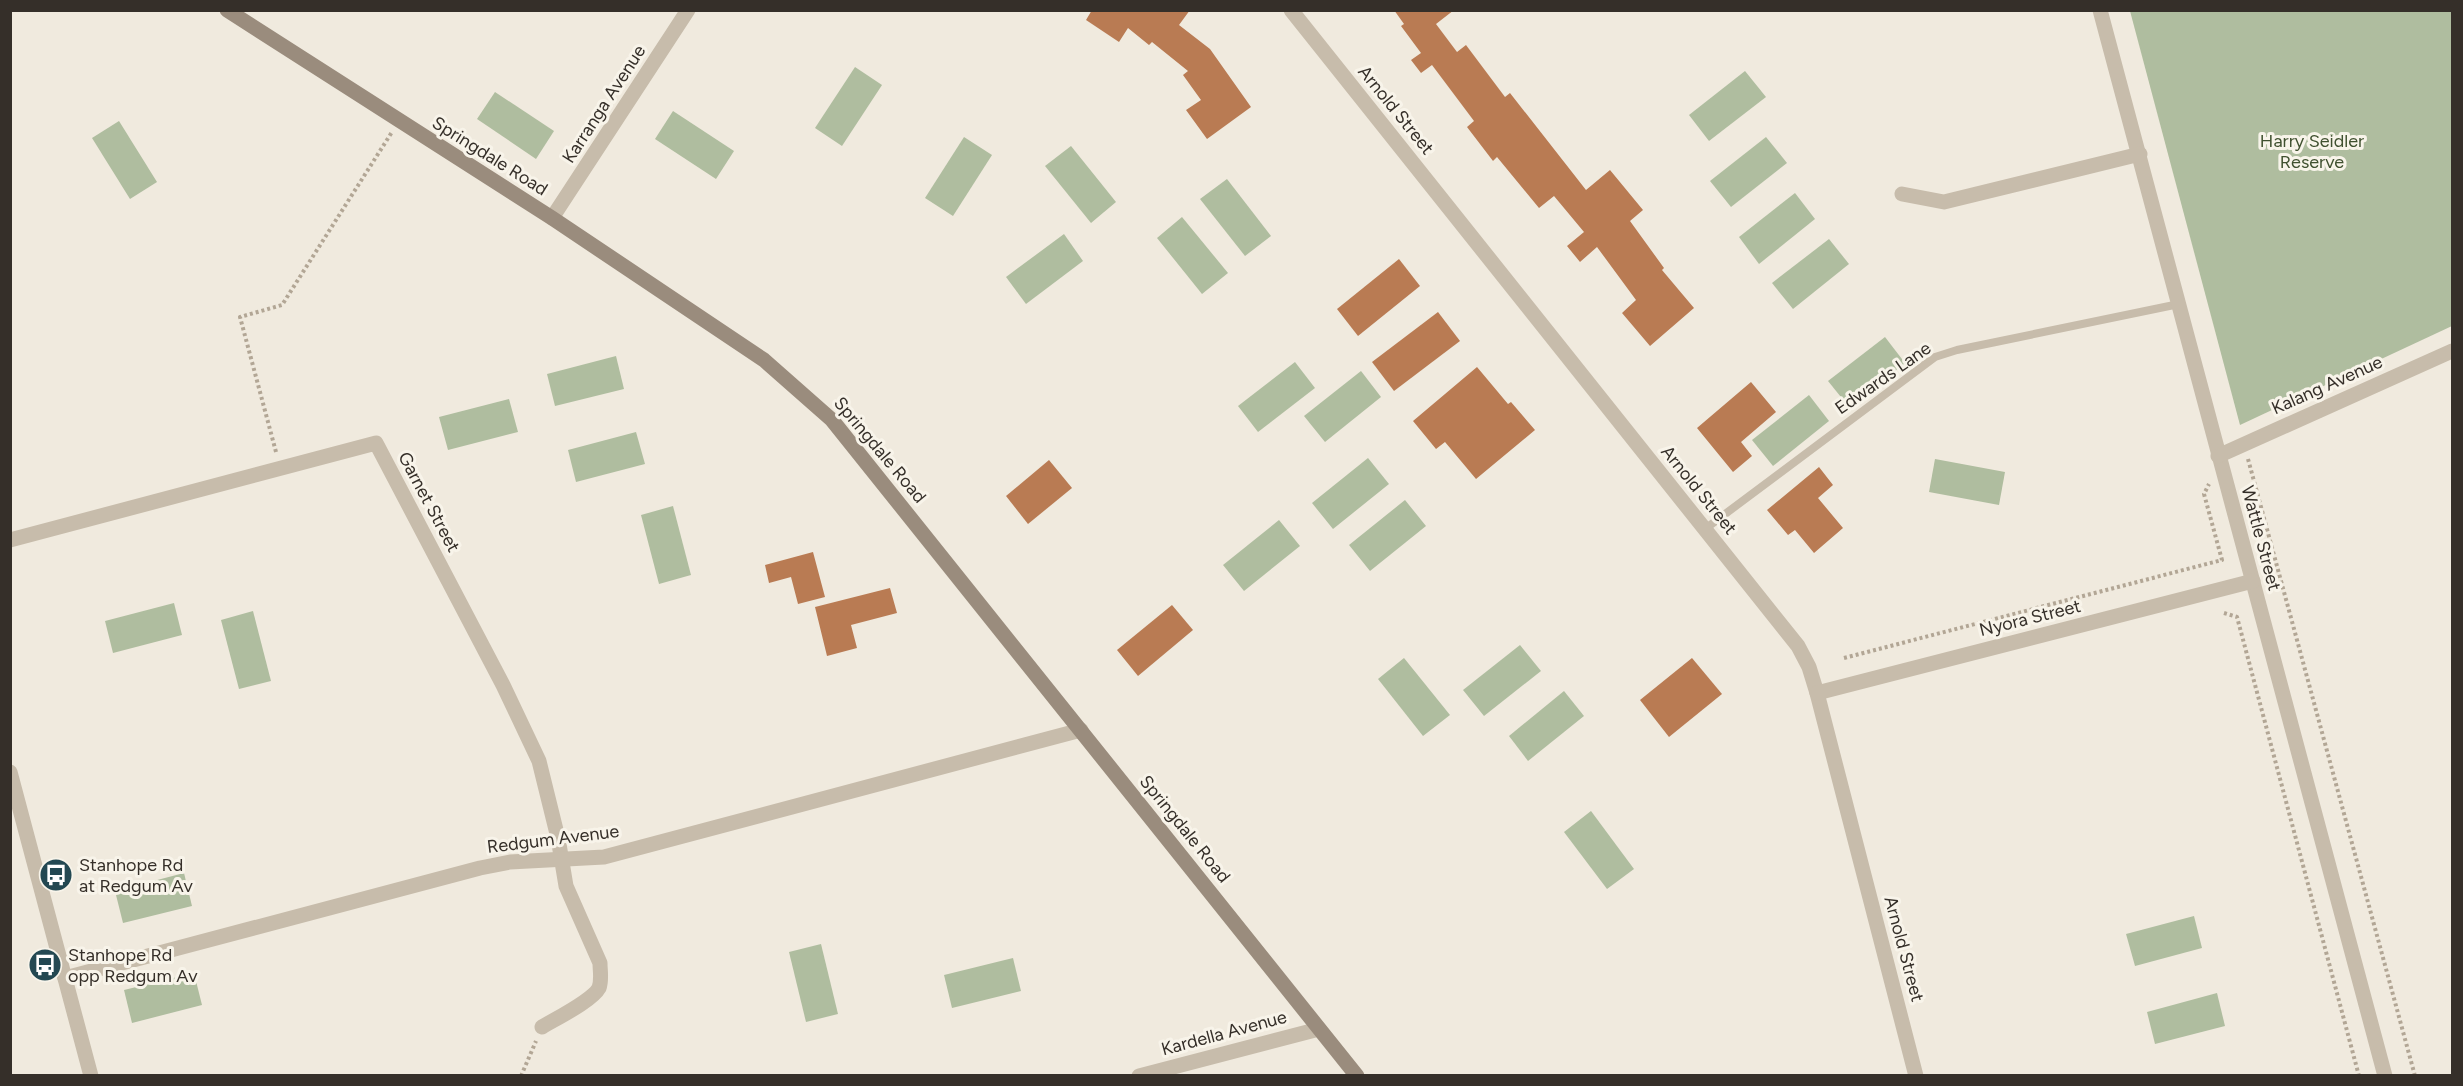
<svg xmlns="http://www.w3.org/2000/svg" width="2463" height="1086" viewBox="0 0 2463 1086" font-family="Figtree,sans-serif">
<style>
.green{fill:#afbd9f}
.building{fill:#b97b53}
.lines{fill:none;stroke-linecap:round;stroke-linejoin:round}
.path{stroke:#b2a695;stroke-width:4;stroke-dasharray:3 3;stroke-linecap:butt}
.lane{stroke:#c7bcab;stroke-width:8}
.street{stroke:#c7bcab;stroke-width:15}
.secondary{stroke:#9a8c7d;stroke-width:15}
.labels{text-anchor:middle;stroke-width:6;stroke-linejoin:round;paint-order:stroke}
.street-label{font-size:18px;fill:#352f29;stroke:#f8f4ea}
.park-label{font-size:18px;fill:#405130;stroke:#f8f4ea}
.poi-label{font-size:18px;fill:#352f29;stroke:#f8f4ea;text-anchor:start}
</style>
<rect width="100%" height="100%" fill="#f0eade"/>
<!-- green -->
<g class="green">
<path d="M 2130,11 L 2452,11 L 2452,326 L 2240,425 Z"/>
<path d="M 855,67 L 882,85 L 842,146 L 815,128 Z"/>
<path d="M 1745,71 L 1766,97 L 1709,141 L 1689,115 Z"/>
<path d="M 495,92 L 554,131 L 536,159 L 477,119 Z"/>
<path d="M 673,111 L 734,151 L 716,179 L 655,139 Z"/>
<path d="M 119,121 L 157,182 L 130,199 L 92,138 Z"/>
<path d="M 964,137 L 992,155 L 953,216 L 925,198 Z"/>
<path d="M 1766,137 L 1787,163 L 1731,207 L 1710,181 Z"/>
<path d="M 1071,146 L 1116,202 L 1091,223 L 1045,166 Z"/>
<path d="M 1227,179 L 1271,236 L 1245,256 L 1200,199 Z"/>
<path d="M 1795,193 L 1815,219 L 1759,264 L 1739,237 Z"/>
<path d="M 1182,217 L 1228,273 L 1202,294 L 1157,238 Z"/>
<path d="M 1064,234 L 1083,261 L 1026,304 L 1006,277 Z"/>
<path d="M 1829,239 L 1849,264 L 1793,309 L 1772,283 Z"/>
<path d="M 1885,337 L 1905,363 L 1849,407 L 1828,381 Z"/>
<path d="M 616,356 L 624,389 L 555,406 L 547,374 Z"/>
<path d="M 1295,362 L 1315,388 L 1258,432 L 1238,406 Z"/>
<path d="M 1361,371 L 1381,397 L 1325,442 L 1304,416 Z"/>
<path d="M 1809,395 L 1829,421 L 1773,466 L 1752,440 Z"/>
<path d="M 509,399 L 518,432 L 448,450 L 439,417 Z"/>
<path d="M 636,432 L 645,464 L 576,482 L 568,450 Z"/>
<path d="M 1368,458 L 1389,484 L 1333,529 L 1312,503 Z"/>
<path d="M 1935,459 L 2005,472 L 1999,505 L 1929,492 Z"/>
<path d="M 1405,500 L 1426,526 L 1370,571 L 1349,545 Z"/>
<path d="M 673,506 L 691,575 L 659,584 L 641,515 Z"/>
<path d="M 1279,520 L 1300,546 L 1244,591 L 1223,565 Z"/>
<path d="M 174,603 L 182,635 L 113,653 L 105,621 Z"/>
<path d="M 253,611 L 271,681 L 239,689 L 221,620 Z"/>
<path d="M 1520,645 L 1541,671 L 1484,716 L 1463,690 Z"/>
<path d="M 1404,658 L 1450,715 L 1423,736 L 1378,679 Z"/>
<path d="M 1564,691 L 1584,716 L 1528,761 L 1509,736 Z"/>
<path d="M 1591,811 L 1634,869 L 1607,889 L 1564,832 Z"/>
<path d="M 184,873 L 192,906 L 123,923 L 115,891 Z"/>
<path d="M 2194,916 L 2202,948 L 2135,966 L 2126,934 Z"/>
<path d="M 821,944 L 838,1014 L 806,1022 L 789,952 Z"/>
<path d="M 1013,958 L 1021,991 L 952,1008 L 944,975 Z"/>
<path d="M 194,973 L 202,1005 L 132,1023 L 124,990 Z"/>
<path d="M 2217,993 L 2225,1026 L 2155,1044 L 2147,1012 Z"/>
</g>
<!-- building -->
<g class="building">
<path d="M 1092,10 L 1190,10 L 1179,25 L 1210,49 L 1251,107 L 1207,139 L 1186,110 L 1201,100 L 1183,75 L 1188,71 L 1152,42 L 1149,45 L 1128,28 L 1119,42 L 1086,20 Z"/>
<path d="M 1394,10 L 1454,10 L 1436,24 L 1457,52 L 1466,45 L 1505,97 L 1510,93 L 1586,190 L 1610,170 L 1643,210 L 1630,221 L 1664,268 L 1662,270 L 1694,308 L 1650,346 L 1622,313 L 1636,300 L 1597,247 L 1580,262 L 1567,246 L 1584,232 L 1554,196 L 1539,208 L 1497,157 L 1493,161 L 1467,127 L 1474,121 L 1432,65 L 1421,73 L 1411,60 L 1421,53 L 1401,26 L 1404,24 Z"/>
<path d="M 1399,259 L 1420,286 L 1358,336 L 1337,309 Z"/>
<path d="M 1438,312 L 1460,341 L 1394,391 L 1372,362 Z"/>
<path d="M 1477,367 L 1508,404 L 1511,402 L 1535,430 L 1476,479 L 1445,442 L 1436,449 L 1413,421 Z"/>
<path d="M 1751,382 L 1776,412 L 1741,442 L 1752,456 L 1733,472 L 1697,428 Z"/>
<path d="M 1049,460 L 1072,488 L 1028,524 L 1006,496 Z"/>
<path d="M 1819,467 L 1833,485 L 1818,498 L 1843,528 L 1814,553 L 1795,530 L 1788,535 L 1767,510 Z"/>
<path d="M 813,552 L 825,597 L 798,604 L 791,577 L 769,583 L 765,565 Z"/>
<path d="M 890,588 L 897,613 L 851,625 L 857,648 L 827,656 L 815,607 Z"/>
<path d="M 1172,605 L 1193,630 L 1138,676 L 1117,650 Z"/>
<path d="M 1692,658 L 1722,694 L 1669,737 L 1640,700 Z"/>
</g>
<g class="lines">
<!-- path -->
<g class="path">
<path d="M 276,452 L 240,317 L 282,305 L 392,132"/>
<path d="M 2248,459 L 2415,1076"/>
<path d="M 2224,613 L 2237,617 L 2359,1076"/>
<path d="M 1844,658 L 2222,560 L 2204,494 L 2209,484"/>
<path d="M 521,1076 L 536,1041"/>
</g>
<!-- lane -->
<path class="lane" d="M 1705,529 L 1935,357 L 1957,350 L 2179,304"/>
<!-- street -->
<g class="street">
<path d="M 1291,10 L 1798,646 L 1809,667 L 1817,693 L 1916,1076"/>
<path d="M 2100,10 L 2385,1076"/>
<path d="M 1902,194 L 1944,202 L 2140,154"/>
<path d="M 552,218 L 688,10"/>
<path d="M 2218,456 L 2452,351"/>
<path d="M 10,540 L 376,443 L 503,685 L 539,761 L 558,838 L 566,886 L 600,963 C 600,971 602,980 599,988 C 592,1001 555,1019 542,1027"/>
<path d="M 1817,693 L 2253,581"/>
<path d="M 10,772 L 91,1076"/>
<path d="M 65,978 L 480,868 L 510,862 L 604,857 L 1081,730"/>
<path d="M 1139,1076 L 1319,1029"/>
</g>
<!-- secondary -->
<path class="secondary" d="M 227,10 L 552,218 L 764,360 L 832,420 L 1357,1076"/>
</g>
<!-- icons -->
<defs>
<symbol id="bus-disc" viewBox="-11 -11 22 22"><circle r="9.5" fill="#234852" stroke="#f8f4ea"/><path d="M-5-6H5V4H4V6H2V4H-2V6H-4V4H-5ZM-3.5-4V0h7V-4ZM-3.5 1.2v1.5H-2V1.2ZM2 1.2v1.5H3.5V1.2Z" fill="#fff"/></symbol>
</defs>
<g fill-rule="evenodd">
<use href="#bus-disc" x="37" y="856" width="38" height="38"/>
<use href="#bus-disc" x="26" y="946" width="38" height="38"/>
</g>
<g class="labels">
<!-- street labels -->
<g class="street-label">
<text transform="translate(604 104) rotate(-57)" y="6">Karranga Avenue</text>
<text transform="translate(1396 110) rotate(51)" y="6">Arnold Street</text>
<text transform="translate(490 156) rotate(32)" y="6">Springdale Road</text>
<text transform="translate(1883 378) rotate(-35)" y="6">Edwards Lane</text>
<text transform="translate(2327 385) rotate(-24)" y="6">Kalang Avenue</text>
<text transform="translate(880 450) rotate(50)" y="6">Springdale Road</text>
<text transform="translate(1699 490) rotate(51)" y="6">Arnold Street</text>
<text transform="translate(429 502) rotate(62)" y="6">Garnet Street</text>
<text transform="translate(2261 538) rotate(75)" y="6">Wattle Street</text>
<text transform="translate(2030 618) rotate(-14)" y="6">Nyora Street</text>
<text transform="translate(1185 829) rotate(51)" y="6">Springdale Road</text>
<text transform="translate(553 839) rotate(-7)" y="6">Redgum Avenue</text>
<text transform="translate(1904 949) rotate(75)" y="6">Arnold Street</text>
<text transform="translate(1224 1033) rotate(-15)" y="6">Kardella Avenue</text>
</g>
<!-- park labels -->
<g class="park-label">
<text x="2312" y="147">Harry Seidler<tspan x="2312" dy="21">Reserve</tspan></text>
</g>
<!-- poi labels -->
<g class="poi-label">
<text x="79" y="871">Stanhope Rd<tspan x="79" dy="21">at Redgum Av</tspan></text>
<text x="68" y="961">Stanhope Rd<tspan x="68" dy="21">opp Redgum Av</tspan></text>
</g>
</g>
<!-- border -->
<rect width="2463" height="1086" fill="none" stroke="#352f29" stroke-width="24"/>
</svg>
